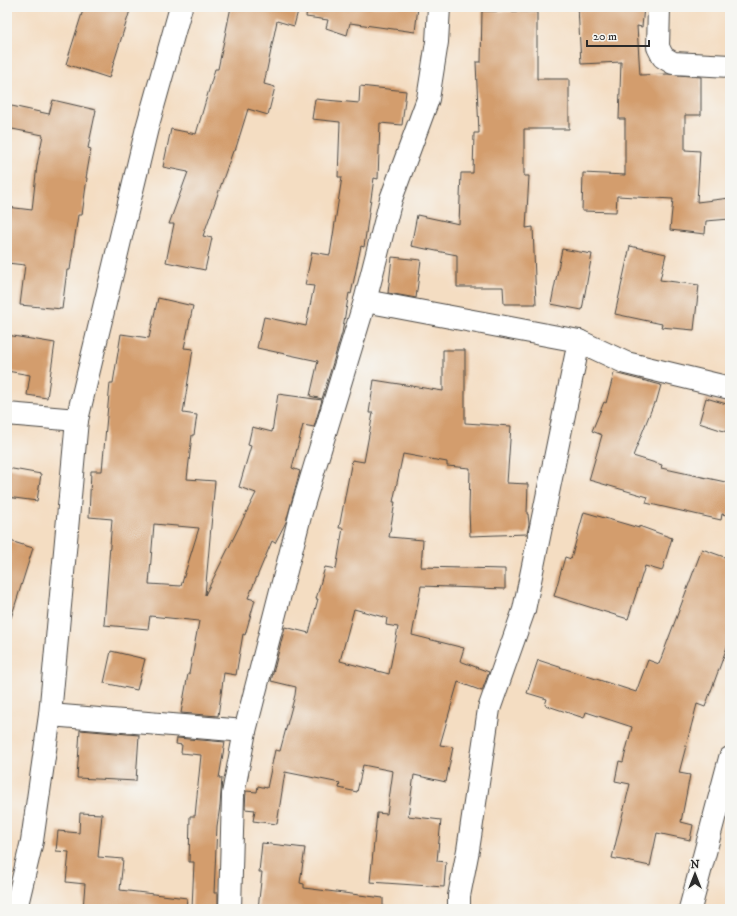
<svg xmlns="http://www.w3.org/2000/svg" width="737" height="916" viewBox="0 0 737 916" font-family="'IM FELL DW Pica',serif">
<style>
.building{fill:#d39d6d;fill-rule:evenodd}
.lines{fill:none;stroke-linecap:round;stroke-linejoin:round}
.minor-casing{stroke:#494642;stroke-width:24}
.minor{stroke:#fff;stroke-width:22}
</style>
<rect width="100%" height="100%" fill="#f6f6f2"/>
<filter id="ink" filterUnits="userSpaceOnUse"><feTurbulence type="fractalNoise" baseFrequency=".025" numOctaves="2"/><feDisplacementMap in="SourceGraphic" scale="8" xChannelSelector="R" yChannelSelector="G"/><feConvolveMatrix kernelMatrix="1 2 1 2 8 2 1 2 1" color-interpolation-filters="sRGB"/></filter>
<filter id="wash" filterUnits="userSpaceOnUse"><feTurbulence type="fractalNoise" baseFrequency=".012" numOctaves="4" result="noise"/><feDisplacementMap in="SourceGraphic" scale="16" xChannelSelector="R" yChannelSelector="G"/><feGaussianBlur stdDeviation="0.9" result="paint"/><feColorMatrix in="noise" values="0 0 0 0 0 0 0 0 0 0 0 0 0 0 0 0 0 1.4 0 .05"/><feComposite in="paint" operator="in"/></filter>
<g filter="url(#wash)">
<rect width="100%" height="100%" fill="#f4ddc2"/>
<g id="blocks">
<!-- building -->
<g class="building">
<path d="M 84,7 L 131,7 L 109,78 L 66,64 Z"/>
<path d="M 231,7 L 299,7 L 294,26 L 277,21 L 264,84 L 275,87 L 268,115 L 248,109 L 235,151 L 233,151 L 203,236 L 212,238 L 205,270 L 166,262 L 174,224 L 169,224 L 188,172 L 163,167 L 171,129 L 196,134 L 215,69 L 218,69 Z"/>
<path d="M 307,7 L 418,7 L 415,32 L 350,23 L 347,35 L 326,28 L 328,20 L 306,17 Z"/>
<path d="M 578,7 L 644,7 L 642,27 L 637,26 L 640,75 L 668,74 L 701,77 L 701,115 L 685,115 L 685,150 L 700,151 L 697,202 L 730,198 L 730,219 L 706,221 L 705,234 L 670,230 L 673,199 L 617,196 L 616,212 L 582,211 L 583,173 L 625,175 L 625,119 L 619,119 L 621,62 L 581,64 Z"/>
<path d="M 482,11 L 537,12 L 537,79 L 569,79 L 569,129 L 524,129 L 524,176 L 529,176 L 526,228 L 533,227 L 536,304 L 504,304 L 503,287 L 457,287 L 457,255 L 411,246 L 417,215 L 459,224 L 461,173 L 473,173 L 474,133 L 479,133 L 476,62 L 481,62 Z"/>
<path d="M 360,86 L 406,91 L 402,125 L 380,123 L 378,179 L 374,178 L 364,247 L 361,246 L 351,294 L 349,293 L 342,333 L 322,399 L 310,396 L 318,361 L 257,348 L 264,317 L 306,326 L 314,286 L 305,285 L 312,252 L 330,255 L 342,177 L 338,177 L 340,122 L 312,119 L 315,99 L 359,103 Z"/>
<path d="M 53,100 L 96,110 L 88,148 L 91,149 L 86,178 L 87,178 L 82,215 L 78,215 L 70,270 L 67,270 L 62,309 L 20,305 L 25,265 L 7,263 L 7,207 L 32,210 L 37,165 L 43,135 L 7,128 L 7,105 L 49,114 Z"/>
<path d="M 630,246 L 666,254 L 660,280 L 699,285 L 694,330 L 661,327 L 662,324 L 615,314 Z"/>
<path d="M 562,249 L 592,254 L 582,310 L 551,304 Z"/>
<path d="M 392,257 L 421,260 L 416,298 L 388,293 Z"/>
<path d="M 158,298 L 193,306 L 184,348 L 193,349 L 183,413 L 197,415 L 194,435 L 192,435 L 187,479 L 215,481 L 205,595 L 256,493 L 239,487 L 251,446 L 248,445 L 252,427 L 272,432 L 278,394 L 322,400 L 314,427 L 303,425 L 292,468 L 300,471 L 286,522 L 275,543 L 272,541 L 248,598 L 255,600 L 245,635 L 243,634 L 236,675 L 224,673 L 218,716 L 181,713 L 188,674 L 189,674 L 199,621 L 150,616 L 148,629 L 104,625 L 112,519 L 89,517 L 91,471 L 102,471 L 110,383 L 113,383 L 121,334 L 149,338 ZM 154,524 L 199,528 L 181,586 L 149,584 Z"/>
<path d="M 7,335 L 55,343 L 47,398 L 27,395 L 30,375 L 7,371 Z"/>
<path d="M 443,350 L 465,350 L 465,423 L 511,426 L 507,483 L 528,484 L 527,514 L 528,514 L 529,524 L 527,534 L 470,536 L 469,510 L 470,468 L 447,466 L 447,462 L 403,454 L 393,502 L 395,502 L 389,537 L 423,540 L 421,567 L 505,569 L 505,589 L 421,586 L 412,635 L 464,648 L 460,661 L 489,672 L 482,691 L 458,682 L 440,745 L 453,747 L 446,782 L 414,775 L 408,816 L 441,820 L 437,861 L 446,862 L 444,887 L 370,882 L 377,813 L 387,814 L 393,771 L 363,765 L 357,792 L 339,788 L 340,783 L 285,772 L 277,824 L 253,821 L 255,810 L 245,809 L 246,791 L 257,792 L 258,786 L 267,788 L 275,750 L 280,751 L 295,695 L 296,687 L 271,681 L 285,627 L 309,633 L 318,599 L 316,599 L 325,567 L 336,569 L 343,528 L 339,528 L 352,460 L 364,462 L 373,413 L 369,413 L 374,380 L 443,391 ZM 354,609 L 387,618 L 386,625 L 398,627 L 389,674 L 340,661 Z"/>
<path d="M 614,373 L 661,385 L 656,403 L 654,403 L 633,456 L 662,465 L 661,468 L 730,483 L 730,516 L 722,514 L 721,520 L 646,503 L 648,497 L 589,480 L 602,435 L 592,431 L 604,402 L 606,403 Z"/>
<path d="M 706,398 L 730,405 L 730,433 L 699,423 Z"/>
<path d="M 7,468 L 41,474 L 37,501 L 7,497 Z"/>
<path d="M 584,512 L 639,528 L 639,526 L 672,538 L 662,571 L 645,566 L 628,619 L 554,596 L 565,557 L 571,559 Z"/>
<path d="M 7,540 L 33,548 L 11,618 L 7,617 Z"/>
<path d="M 702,549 L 730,559 L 730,639 L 705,707 L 697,704 L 679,773 L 690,775 L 681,822 L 693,825 L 690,840 L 657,833 L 650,866 L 612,858 L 630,784 L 615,781 L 619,761 L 623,762 L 632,727 L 586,712 L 584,718 L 545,705 L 547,699 L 527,693 L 538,660 L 636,692 L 648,660 L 659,664 Z"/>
<path d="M 111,651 L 145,659 L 137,690 L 104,683 Z"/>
<path d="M 80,730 L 139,735 L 136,781 L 77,778 Z"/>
<path d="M 177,738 L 225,742 L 219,778 L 222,778 L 220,806 L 217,826 L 214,893 L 218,893 L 218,909 L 192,909 L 194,862 L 189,862 L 190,816 L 195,816 L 201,755 L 181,753 L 182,745 L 176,744 Z"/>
<path d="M 80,813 L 102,814 L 98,857 L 123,859 L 120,890 L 187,898 L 186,909 L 83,909 L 85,884 L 66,882 L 69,852 L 56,851 L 58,831 L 79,833 Z"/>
<path d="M 262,843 L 305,848 L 300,883 L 304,884 L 304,888 L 383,898 L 383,909 L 258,909 L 262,872 L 259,872 Z"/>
</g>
</g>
</g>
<g filter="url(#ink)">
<use href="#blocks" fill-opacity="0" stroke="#494642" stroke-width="1"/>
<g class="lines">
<defs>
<g id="minor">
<path d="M 659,7 L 658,47 L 663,57 L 673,63 L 730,66"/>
<path d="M 365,301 L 579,341 L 626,363 L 730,388"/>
<path d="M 7,414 L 77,420"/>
<path d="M 50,715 L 245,731"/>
<path d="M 16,909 L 32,841 L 50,715 L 77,420 L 147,128 L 181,7"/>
<path d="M 230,909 L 233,794 L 245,731 L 301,512 L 365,301 L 391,199 L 428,99 L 437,42 L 439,7"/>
<path d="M 459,909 L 459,896 L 468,850 L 489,709 L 524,610 L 579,341"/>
<path d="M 690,909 L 730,758"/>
</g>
</defs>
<!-- minor casing -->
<use href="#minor" class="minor-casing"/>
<!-- minor -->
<use href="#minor" class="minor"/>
</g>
</g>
<!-- margin -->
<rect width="737" height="916" fill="none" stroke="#f6f6f2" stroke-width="24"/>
<!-- north arrow -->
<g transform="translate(695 874)" stroke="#f6f6f2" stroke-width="3" paint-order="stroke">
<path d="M0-3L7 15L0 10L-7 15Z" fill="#2b2b2b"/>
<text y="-6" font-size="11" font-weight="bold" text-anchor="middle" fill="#2b2b2b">N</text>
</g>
<!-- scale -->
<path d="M587 40v6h62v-6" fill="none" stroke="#2b2b2b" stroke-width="2"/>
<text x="593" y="40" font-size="12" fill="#2b2b2b" stroke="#f6f6f2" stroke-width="3" paint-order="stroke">20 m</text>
</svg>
